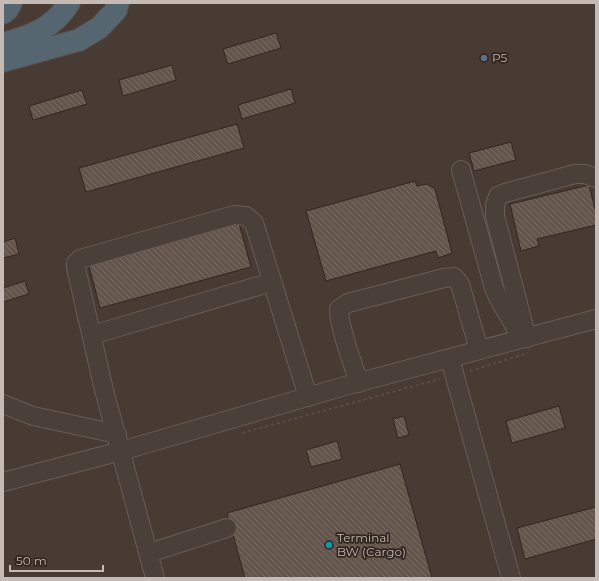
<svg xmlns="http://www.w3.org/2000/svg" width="599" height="581" viewBox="0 0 599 581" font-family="Montserrat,sans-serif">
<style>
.airport{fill:#473b33}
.building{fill:url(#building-back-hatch);stroke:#322620}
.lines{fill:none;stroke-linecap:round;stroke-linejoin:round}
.minor-casing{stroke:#695d57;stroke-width:20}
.highway-casing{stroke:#564a44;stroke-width:24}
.path{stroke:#5d4a4c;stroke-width:2;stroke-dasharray:3 3;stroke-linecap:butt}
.minor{stroke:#4b3f39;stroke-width:18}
.highway{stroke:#566670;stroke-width:22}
.service-dot{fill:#5c6f8a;stroke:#30241e;stroke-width:1.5}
.culture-dot{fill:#0f9aa8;stroke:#30241e;stroke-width:1.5}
.labels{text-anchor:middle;stroke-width:3.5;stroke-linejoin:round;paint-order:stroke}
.poi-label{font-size:12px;fill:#c6bbb4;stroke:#30241e;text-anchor:start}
</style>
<defs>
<pattern id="building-back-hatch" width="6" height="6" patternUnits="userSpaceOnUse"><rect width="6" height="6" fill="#63554c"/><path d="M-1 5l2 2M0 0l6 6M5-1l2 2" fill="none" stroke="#786c63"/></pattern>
</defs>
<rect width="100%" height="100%" fill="#3a2d25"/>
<!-- airport -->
<rect class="airport" x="3" y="3" width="593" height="575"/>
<!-- building -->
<g class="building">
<path d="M 276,33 L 281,48 L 228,64 L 223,49 Z"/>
<path d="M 172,65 L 176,80 L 123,96 L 119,80 Z"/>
<path d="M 291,89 L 295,103 L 242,119 L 238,105 Z"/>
<path d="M 82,90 L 87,104 L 33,120 L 29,106 Z"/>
<path d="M 237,124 L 244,148 L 86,192 L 79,168 Z"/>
<path d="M 511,142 L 516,160 L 474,171 L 469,153 Z"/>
<path d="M 415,181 L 417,186 L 427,184 L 435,189 L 452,253 L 438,258 L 436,251 L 326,281 L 306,211 Z"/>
<path d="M 589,185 L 596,213 L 596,225 L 537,239 L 539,246 L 521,251 L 510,204 Z"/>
<path d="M 238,220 L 251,267 L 100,308 L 88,262 Z"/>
<path d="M 15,238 L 19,254 L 3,258 L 3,242 Z"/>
<path d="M 25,281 L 29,294 L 3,302 L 3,288 Z"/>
<path d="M 559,406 L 565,428 L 512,443 L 506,421 Z"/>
<path d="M 404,416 L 409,435 L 398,438 L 393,419 Z"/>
<path d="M 337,441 L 342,459 L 311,467 L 306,450 Z"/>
<path d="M 400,464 L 432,578 L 245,578 L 227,513 Z"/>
<path d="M 596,507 L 596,539 L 525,559 L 517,528 Z"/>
</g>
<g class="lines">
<defs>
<g id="minor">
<path d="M 461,170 L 494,288 C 500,305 512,318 519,335"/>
<path d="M 92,335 L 272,282"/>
<path d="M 527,338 L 495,216 L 495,205 L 498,196 L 505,193 L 575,174 L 585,174 L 596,178"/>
<path d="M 450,359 L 511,578"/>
<path d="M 359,383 C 353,363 339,329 339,309 L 348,303 L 444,278 L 454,277 L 460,284 L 479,350"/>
<path d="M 3,404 L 33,416 L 117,434"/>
<path d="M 3,482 L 121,451 L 345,386 L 596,319"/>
<path d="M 149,553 L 227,528"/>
<path d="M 155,578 L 104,390 L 76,268 L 76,263 L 80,259 L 234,215 L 246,216 L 254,223 L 308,397"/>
</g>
<g id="highway">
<path d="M 3,13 L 7,10 L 11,3"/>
<path d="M 3,44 C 31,36 53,29 69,3"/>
<path d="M 3,61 L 79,40 L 99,28 L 116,10 L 118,3"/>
</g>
</defs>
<!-- minor casing -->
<use href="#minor" class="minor-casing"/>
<!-- highway casing -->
<use href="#highway" class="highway-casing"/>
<!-- path -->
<g class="path">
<path d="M 470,371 L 528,353"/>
<path d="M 242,433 L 440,379"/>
</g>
<!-- minor -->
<use href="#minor" class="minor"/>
<!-- highway -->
<use href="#highway" class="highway"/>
</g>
<!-- markers -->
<circle class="service-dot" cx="484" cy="58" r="4"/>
<circle class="culture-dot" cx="329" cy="545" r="4"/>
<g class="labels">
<!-- poi labels -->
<g class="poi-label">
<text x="492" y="62">P5</text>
<text x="337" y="542">Terminal<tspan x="337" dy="14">BW (Cargo)</tspan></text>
</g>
</g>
<!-- border -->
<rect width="599" height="581" fill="none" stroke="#c6bbb4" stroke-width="8"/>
<!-- scale -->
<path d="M10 565v6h93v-6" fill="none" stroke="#c6bbb4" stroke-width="2"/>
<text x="16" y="565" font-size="12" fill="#c6bbb4" stroke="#30241e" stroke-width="3" paint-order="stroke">50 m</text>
</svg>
